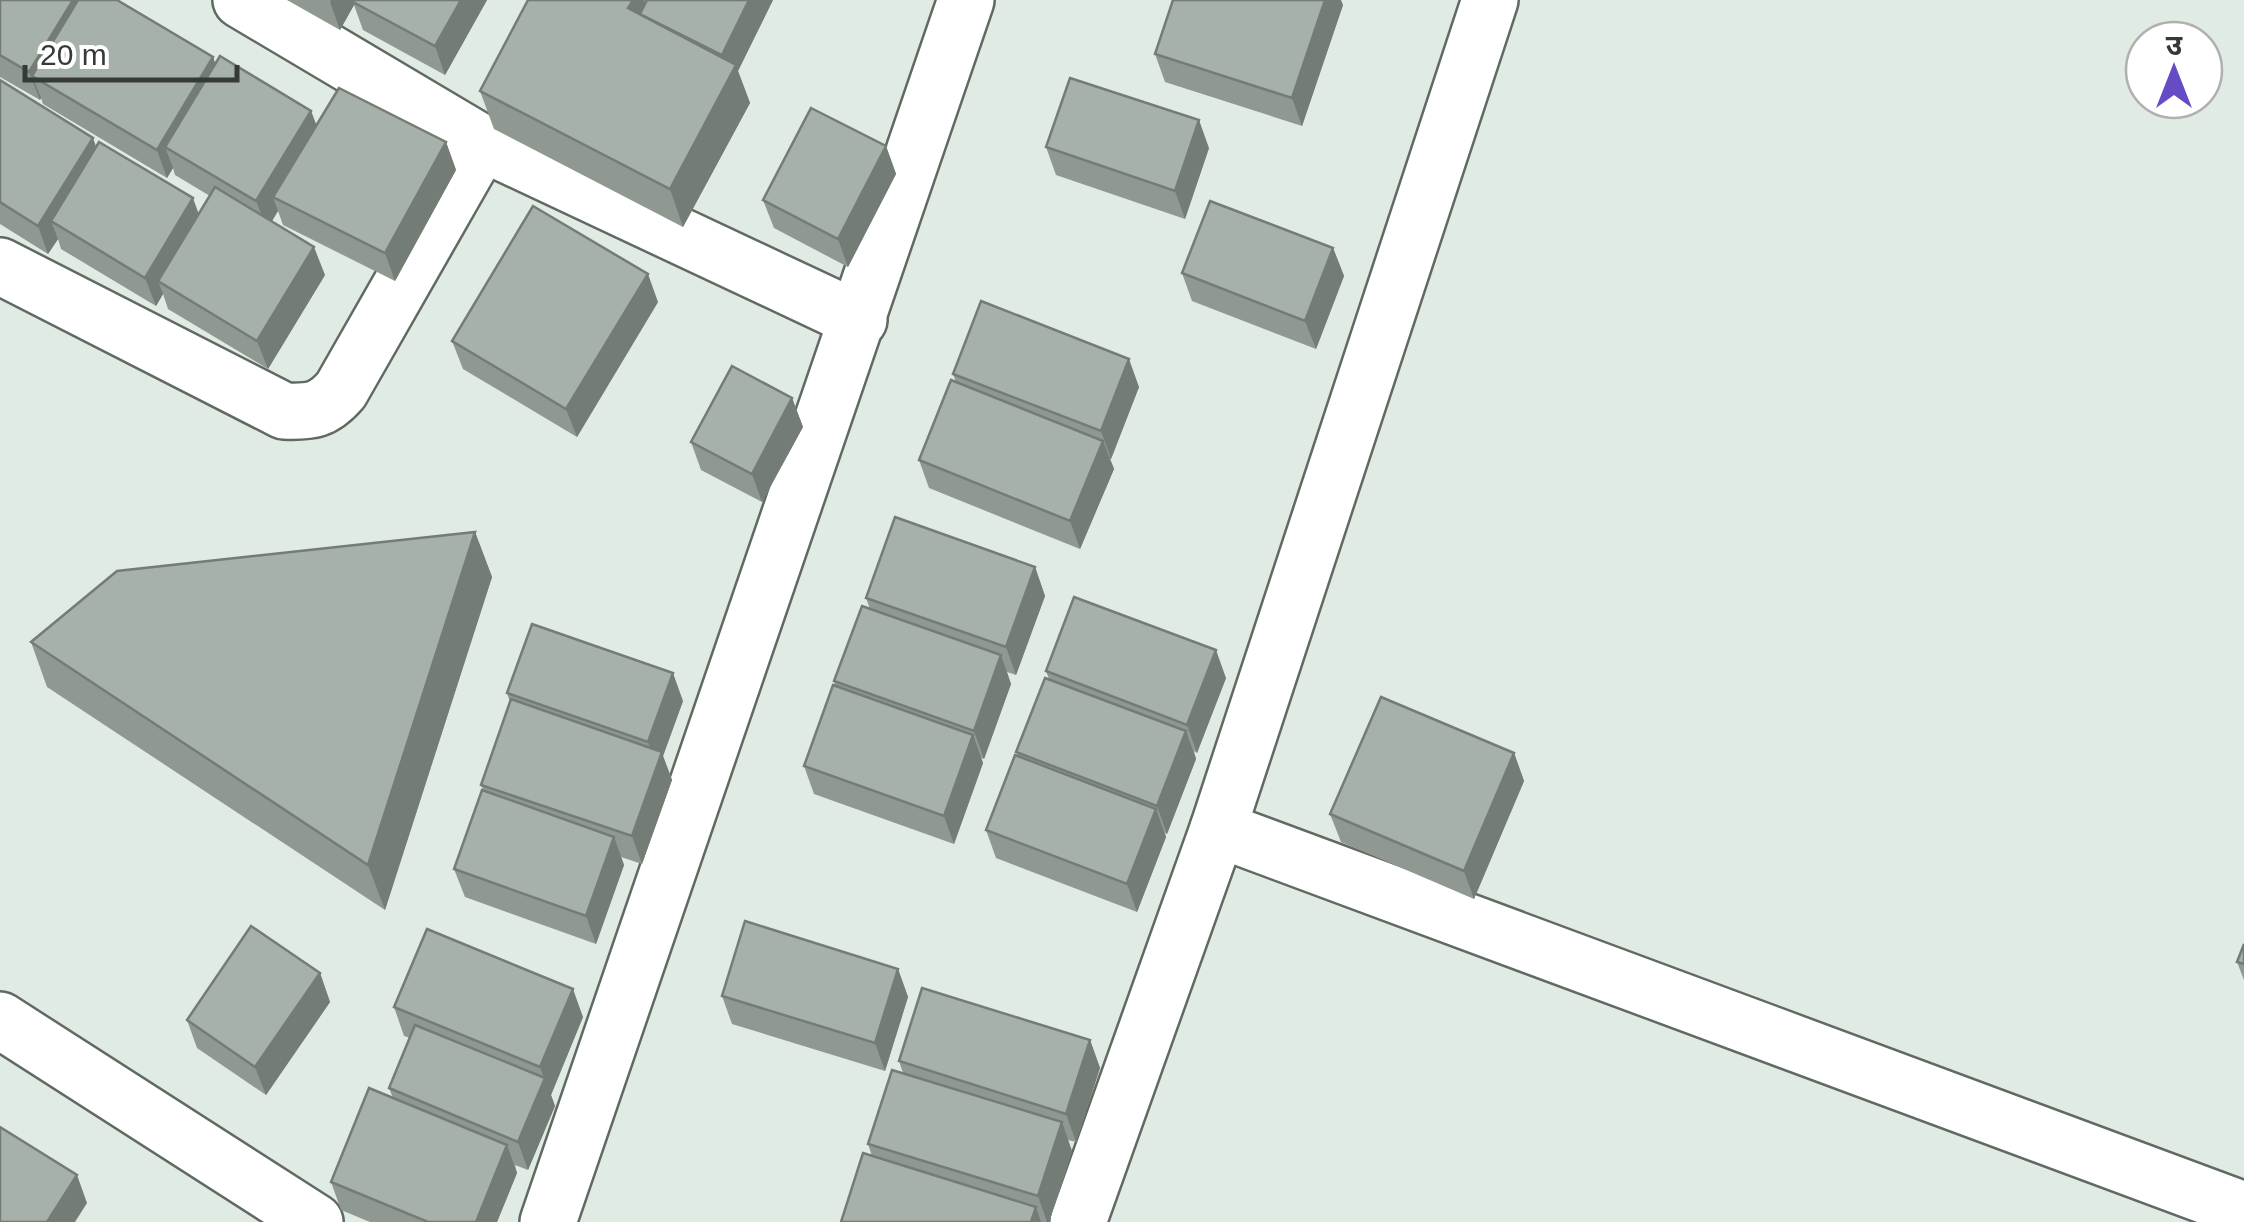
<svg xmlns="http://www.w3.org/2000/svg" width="2244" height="1222" viewBox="0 0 2244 1222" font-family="Arial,'Noto Sans Devanagari',sans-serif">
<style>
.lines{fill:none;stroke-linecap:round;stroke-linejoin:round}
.minor-casing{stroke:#606a62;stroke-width:60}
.minor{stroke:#fff;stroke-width:55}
.wall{fill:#8f9891}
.shaded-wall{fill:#747c76}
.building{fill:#a6b1a9;stroke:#747c76;stroke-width:2.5}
</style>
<rect width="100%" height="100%" fill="#e0ebe3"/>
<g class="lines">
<defs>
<g id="minor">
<path d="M 241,0 L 482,143 L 859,320"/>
<path d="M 0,266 L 284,411 C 311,412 323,411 341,390 L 482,143"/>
<path d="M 1218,829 L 2244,1210"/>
<path d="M 0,1020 L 315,1222"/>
<path d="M 548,1222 L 966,0"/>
<path d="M 1078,1222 L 1218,829 L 1490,0"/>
</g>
</defs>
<!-- minor casing -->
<use href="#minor" class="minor-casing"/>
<!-- minor -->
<use href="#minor" class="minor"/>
</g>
<!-- wall -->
<g class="wall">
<path d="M 0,0 L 213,57 L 215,64 L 311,111 L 316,125 L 446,142 L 456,170 L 395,281 L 283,225 L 278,211 L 272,221 L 325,275 L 268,369 L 168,309 L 163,294 L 156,306 L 61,249 L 58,239 L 48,254 L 0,224 L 0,80 L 96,147 L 199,214 L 210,196 L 175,175 L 173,168 L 167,178 L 43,104 L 41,98 L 40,100 L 0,77 Z"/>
<path d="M 287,0 L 487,0 L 445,75 L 363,30 L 354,5 L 340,30 Z"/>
<path d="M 528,0 L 773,0 L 738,71 L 750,103 L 683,227 L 494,129 L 480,91 Z"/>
<path d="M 1343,5 L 1302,126 L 1165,82 L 1155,54 Z"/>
<path d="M 886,146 L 896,174 L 848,267 L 774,228 L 763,200 Z"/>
<path d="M 1046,147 L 1209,148 L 1185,219 L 1056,175 Z"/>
<path d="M 1333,248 L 1344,276 L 1316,349 L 1192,301 L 1182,273 Z"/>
<path d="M 658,302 L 577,437 L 463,369 L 452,341 Z"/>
<path d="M 953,374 L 1139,387 L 1111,459 L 1110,459 L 1114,469 L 1080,549 L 929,488 L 919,460 L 956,382 Z"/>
<path d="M 792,398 L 803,427 L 762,502 L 701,470 L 691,442 Z"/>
<path d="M 475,532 L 492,577 L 385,910 L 47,687 L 31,642 Z"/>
<path d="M 1035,567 L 1045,596 L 1016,675 L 1007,672 L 1011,684 L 984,759 L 981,758 L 983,763 L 954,844 L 814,794 L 804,766 L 835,686 L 834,681 L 870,609 L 866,598 Z"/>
<path d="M 1046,671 L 1226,678 L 1197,753 L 1194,751 L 1196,759 L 1167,834 L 1165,833 L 1166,837 L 1137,912 L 996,858 L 986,830 L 1018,756 L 1016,752 L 1049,679 Z"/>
<path d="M 507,693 L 683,701 L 663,756 L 672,780 L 642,864 L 621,857 L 624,865 L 596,944 L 465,897 L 454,869 L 484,791 L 481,785 L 510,702 Z"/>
<path d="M 1514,753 L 1524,781 L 1474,899 L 1341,842 L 1330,814 Z"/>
<path d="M 2244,944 L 2244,980 L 2237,962 Z"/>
<path d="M 898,969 L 908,997 L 885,1071 L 732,1024 L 722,996 Z"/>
<path d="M 320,973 L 330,1002 L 266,1095 L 197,1048 L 187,1020 Z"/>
<path d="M 394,1007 L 583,1017 L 551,1095 L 555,1106 L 528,1170 L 515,1165 L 517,1173 L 497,1222 L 370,1222 L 341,1210 L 331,1182 L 393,1098 L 389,1088 L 410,1038 L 404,1036 Z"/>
<path d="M 1090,1040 L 1100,1068 L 1076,1142 L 1068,1140 L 1072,1151 L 1049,1222 L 841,1222 L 872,1156 L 868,1144 L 903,1073 L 899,1061 Z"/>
</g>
<!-- shaded-wall -->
<g class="shaded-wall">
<path d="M 73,0 L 85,0 L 32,76 L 41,98 L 40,100 L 29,72 Z"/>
<path d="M 331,0 L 357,0 L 353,2 L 354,5 L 340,30 L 330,2 Z"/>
<path d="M 461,0 L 487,0 L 445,75 L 435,46 Z"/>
<path d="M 633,0 L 644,0 L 651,19 L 648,35 L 628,8 Z"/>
<path d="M 749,0 L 773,0 L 738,71 L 750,103 L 683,227 L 670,189 L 730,76 L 722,55 Z"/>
<path d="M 1325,0 L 1341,0 L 1343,5 L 1302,126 L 1292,98 Z"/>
<path d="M 213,57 L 223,85 L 165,147 L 173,168 L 167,178 L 157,150 Z"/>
<path d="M 311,111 L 322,139 L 273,197 L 278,211 L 267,229 L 256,201 Z"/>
<path d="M 1199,120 L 1209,148 L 1185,219 L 1175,191 Z"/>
<path d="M 93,138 L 103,166 L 51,221 L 58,239 L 48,254 L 38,226 Z"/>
<path d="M 446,142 L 456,170 L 395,281 L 385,253 Z"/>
<path d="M 886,146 L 896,174 L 848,267 L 838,239 Z"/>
<path d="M 193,198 L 203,226 L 158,281 L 163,294 L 156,306 L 145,278 Z"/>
<path d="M 314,247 L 325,275 L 268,369 L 257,341 Z"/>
<path d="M 1333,248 L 1344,276 L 1316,349 L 1305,321 Z"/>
<path d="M 648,274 L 658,302 L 577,437 L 566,409 Z"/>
<path d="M 1129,359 L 1139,387 L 1111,459 L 1101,431 Z"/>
<path d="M 792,398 L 803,427 L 762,502 L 752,474 Z"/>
<path d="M 1103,441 L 1114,469 L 1080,549 L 1070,521 Z"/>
<path d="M 475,532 L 492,577 L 385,910 L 368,865 Z"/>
<path d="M 1035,567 L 1045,596 L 1016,675 L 1006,647 Z"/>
<path d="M 1216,650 L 1226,678 L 1197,753 L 1187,725 Z"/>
<path d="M 1001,655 L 1011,684 L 984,759 L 974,731 Z"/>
<path d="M 673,673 L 683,701 L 663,756 L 672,780 L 642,864 L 632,836 L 657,766 L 648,742 Z"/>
<path d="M 1186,731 L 1196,759 L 1167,834 L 1157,806 Z"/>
<path d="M 973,735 L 983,763 L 954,844 L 944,816 Z"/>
<path d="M 1514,753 L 1524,781 L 1474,899 L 1464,871 Z"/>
<path d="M 1156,809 L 1166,837 L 1137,912 L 1127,884 Z"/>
<path d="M 614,837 L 624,865 L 596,944 L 586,916 Z"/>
<path d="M 898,969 L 908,997 L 885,1071 L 875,1043 Z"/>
<path d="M 320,973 L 330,1002 L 266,1095 L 255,1067 Z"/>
<path d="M 573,989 L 583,1017 L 551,1095 L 555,1106 L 528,1170 L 518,1142 L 544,1078 L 540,1067 Z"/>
<path d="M 1090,1040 L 1100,1068 L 1076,1142 L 1066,1114 Z"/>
<path d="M 1062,1122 L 1072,1151 L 1049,1222 L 1047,1222 L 1038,1196 Z"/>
<path d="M 507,1145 L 517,1173 L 497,1222 L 476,1222 Z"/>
<path d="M 77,1175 L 87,1203 L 75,1222 L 47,1222 Z"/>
<path d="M 1036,1207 L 1041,1222 L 1031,1222 Z"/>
</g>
<!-- building -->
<g class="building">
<path d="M 0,0 L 73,0 L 29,72 L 0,55 Z"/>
<path d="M 78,0 L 117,0 L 213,57 L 157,150 L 32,76 Z"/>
<path d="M 354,0 L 461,0 L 435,46 L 353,2 Z"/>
<path d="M 528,0 L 633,0 L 628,8 L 736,65 L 670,189 L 480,91 Z"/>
<path d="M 647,0 L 749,0 L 722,55 L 640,14 Z"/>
<path d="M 1173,0 L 1325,0 L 1292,98 L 1155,54 Z"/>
<path d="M 220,56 L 311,111 L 256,201 L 165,147 Z"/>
<path d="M 1070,78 L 1199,120 L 1175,191 L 1046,147 Z"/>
<path d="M 0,80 L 93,138 L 38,226 L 0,202 Z"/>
<path d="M 339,88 L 446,142 L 385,253 L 273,197 Z"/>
<path d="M 811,108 L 886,146 L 838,239 L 763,200 Z"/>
<path d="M 99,142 L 193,198 L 145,278 L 51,221 Z"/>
<path d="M 215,187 L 314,247 L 257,341 L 158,281 Z"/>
<path d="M 1210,201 L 1333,248 L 1305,321 L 1182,273 Z"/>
<path d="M 533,206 L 648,274 L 566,409 L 452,341 Z"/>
<path d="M 981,301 L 1129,359 L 1101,431 L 953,374 Z"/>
<path d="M 732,366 L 792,398 L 752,474 L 691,442 Z"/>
<path d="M 951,380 L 1103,441 L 1070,521 L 919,460 Z"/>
<path d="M 895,517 L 1035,567 L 1006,647 L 866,598 Z"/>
<path d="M 475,532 L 368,865 L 31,642 L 117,571 Z"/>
<path d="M 1074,597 L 1216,650 L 1187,725 L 1046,671 Z"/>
<path d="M 862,606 L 1001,655 L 974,731 L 834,681 Z"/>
<path d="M 532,624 L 673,673 L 648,742 L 507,693 Z"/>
<path d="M 1045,678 L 1186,731 L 1157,806 L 1016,752 Z"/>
<path d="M 833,685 L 973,735 L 944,816 L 804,766 Z"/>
<path d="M 1381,697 L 1514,753 L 1464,871 L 1330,814 Z"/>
<path d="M 511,699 L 662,752 L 632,836 L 481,785 Z"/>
<path d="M 1015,755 L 1156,809 L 1127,884 L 986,830 Z"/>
<path d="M 482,790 L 614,837 L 586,916 L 454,869 Z"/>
<path d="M 745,921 L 898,969 L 875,1043 L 722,996 Z"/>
<path d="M 251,926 L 320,973 L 255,1067 L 187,1020 Z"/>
<path d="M 427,929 L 573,989 L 540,1067 L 394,1007 Z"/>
<path d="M 2244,944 L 2244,964 L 2237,962 Z"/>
<path d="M 922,988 L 1090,1040 L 1066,1114 L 899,1061 Z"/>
<path d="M 415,1025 L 545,1078 L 518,1142 L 389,1088 Z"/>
<path d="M 892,1070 L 1062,1122 L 1038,1196 L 868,1144 Z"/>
<path d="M 369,1088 L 507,1145 L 476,1222 L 428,1222 L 331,1182 Z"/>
<path d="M 0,1127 L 77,1175 L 47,1222 L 0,1222 Z"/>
<path d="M 863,1153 L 1036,1207 L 1031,1222 L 841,1222 Z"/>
</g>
<!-- north arrow -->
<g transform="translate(2174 70)"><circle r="48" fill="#ffffff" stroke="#afb0af" stroke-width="2.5"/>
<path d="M0-8L18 38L0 25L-18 38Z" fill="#654bc4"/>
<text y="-15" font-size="28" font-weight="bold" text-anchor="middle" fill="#363a37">उ</text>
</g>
<!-- scale -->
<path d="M25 65v15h212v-15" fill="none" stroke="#363a37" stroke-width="5"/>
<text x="40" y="65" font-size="30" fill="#363a37" stroke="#ffffff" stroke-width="8" paint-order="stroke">20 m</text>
</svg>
